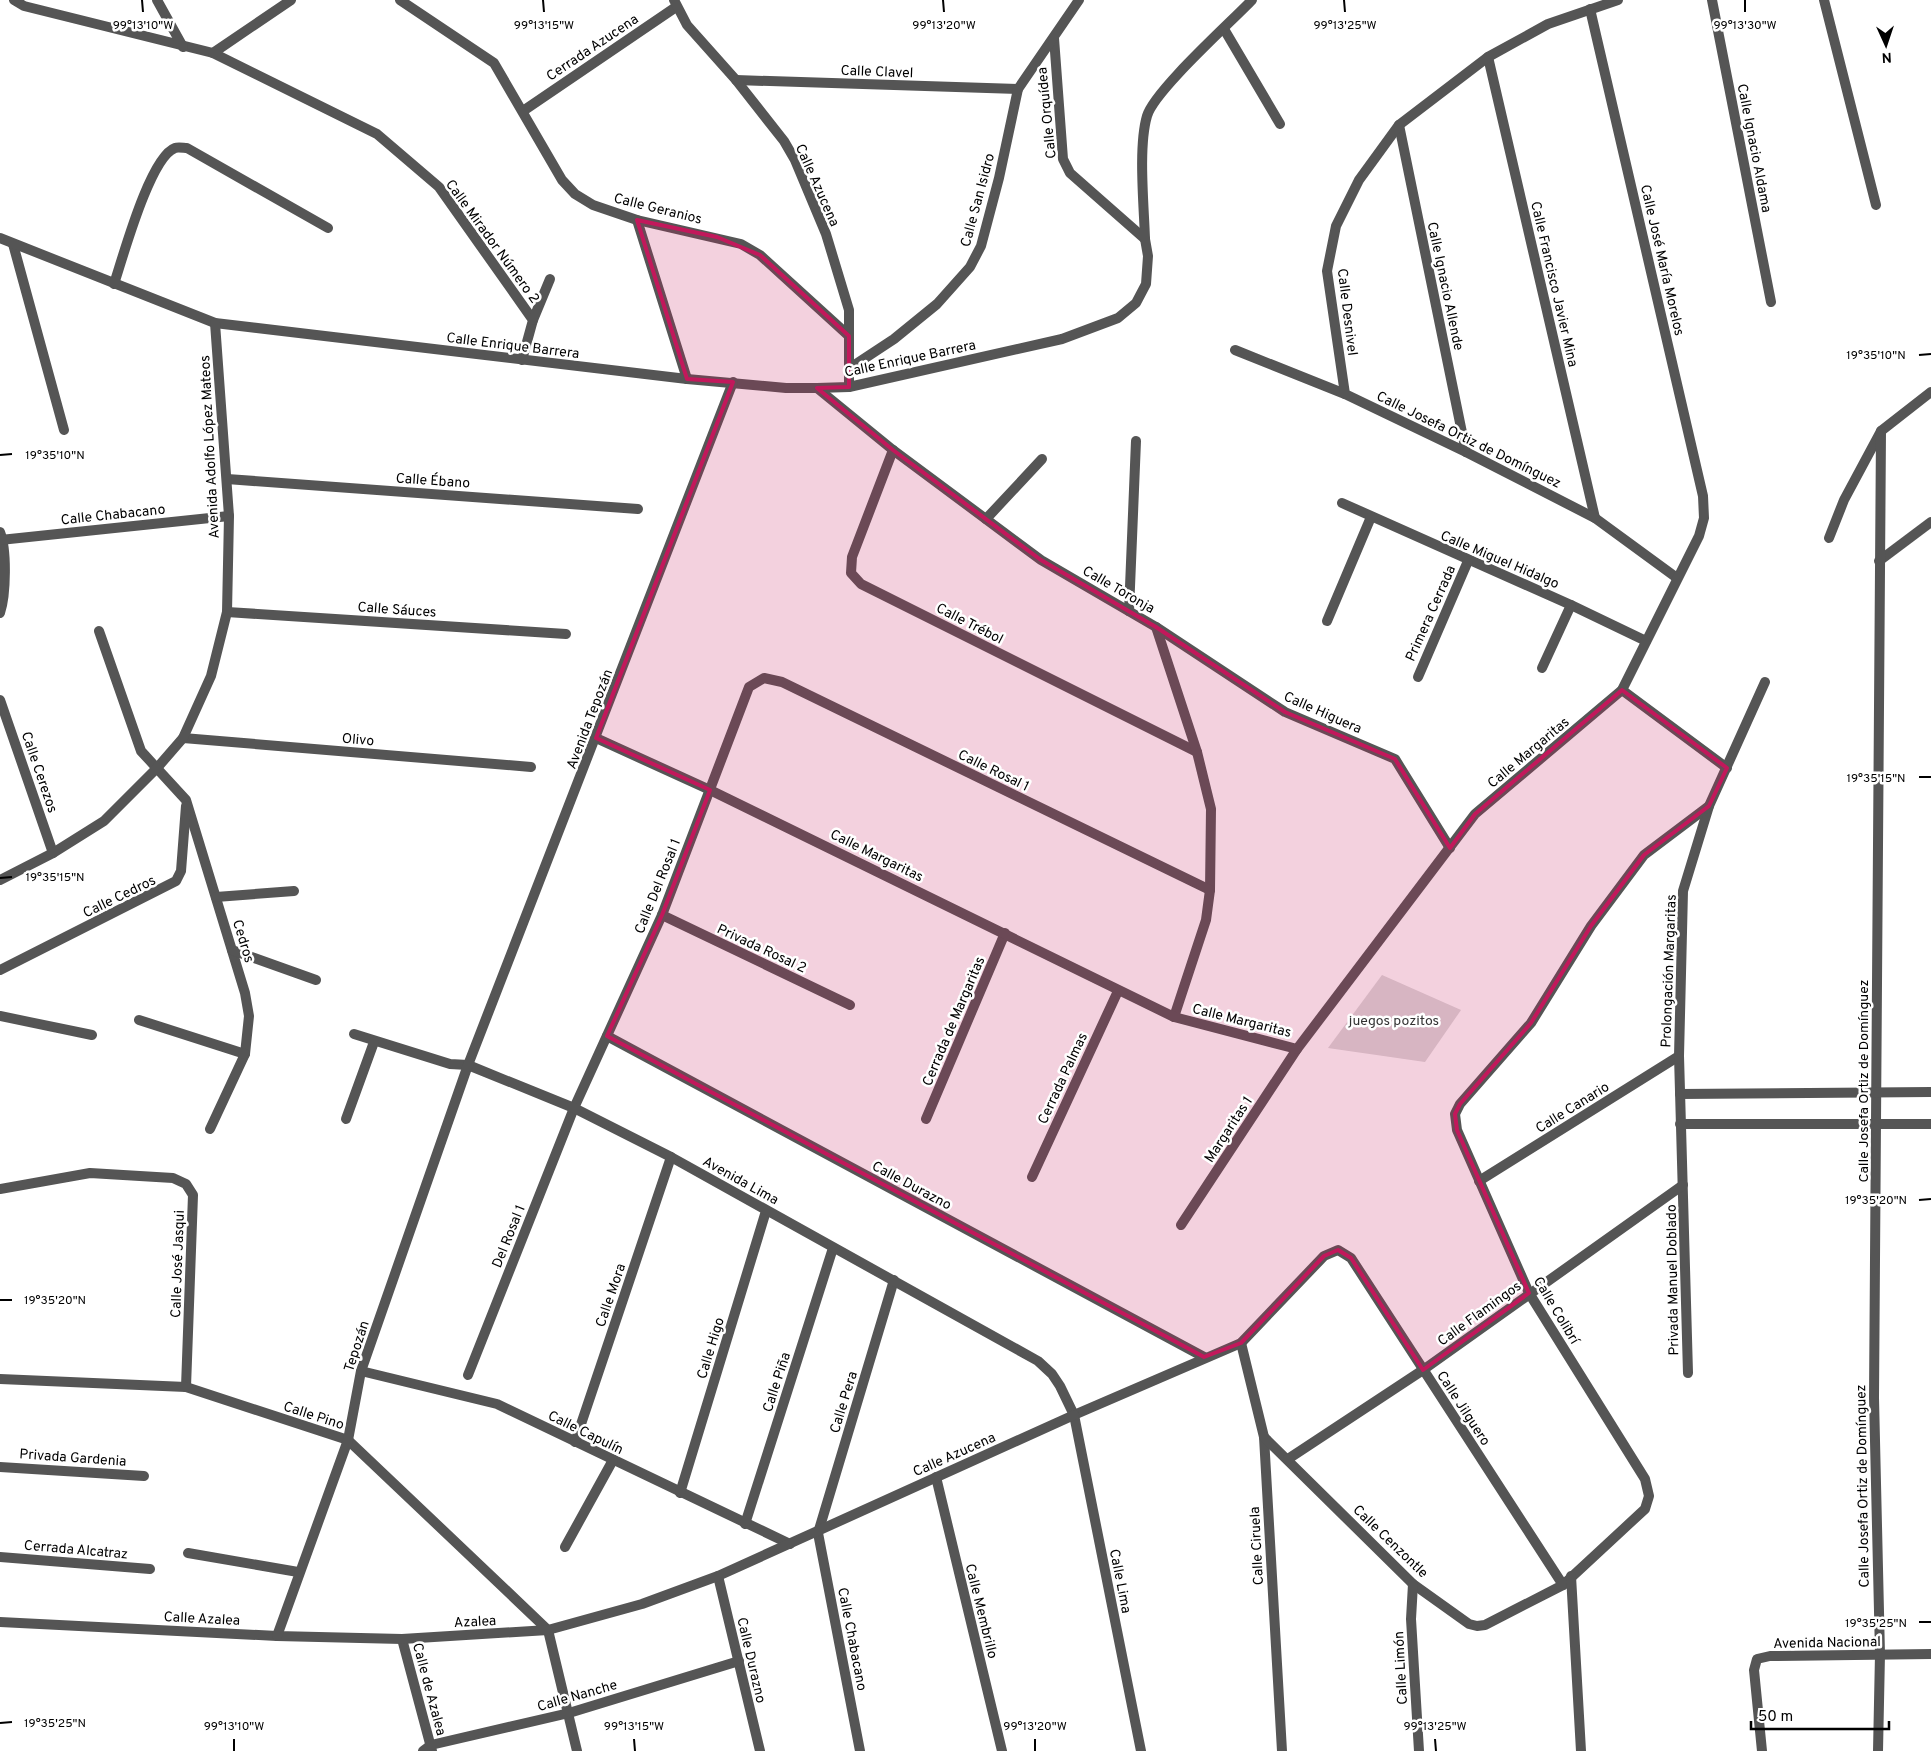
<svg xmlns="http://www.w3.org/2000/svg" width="1931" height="1751" viewBox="0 0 1931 1751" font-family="Overpass,sans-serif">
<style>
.green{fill:#dcdcdc}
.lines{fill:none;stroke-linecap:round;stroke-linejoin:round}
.minor{stroke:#555;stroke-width:10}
.tertiary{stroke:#555;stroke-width:10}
.marked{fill:#c2185b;fill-opacity:0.2;stroke:#c2185b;stroke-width:4;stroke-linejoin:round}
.ticks{fill:none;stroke:#000;stroke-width:2}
.labels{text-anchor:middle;stroke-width:5;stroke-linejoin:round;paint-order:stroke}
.street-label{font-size:14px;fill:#000;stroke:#fff}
.park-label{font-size:14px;fill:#333;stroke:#fff}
.ticks-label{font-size:12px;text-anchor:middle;fill:#000;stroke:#fff;stroke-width:5;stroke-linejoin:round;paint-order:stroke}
</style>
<rect width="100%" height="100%" fill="#fff"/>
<!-- green -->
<path class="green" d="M 1382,975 L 1461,1010 L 1425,1062 L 1328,1048 Z"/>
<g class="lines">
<!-- minor -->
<g class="minor">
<path d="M 14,0 L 24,6 L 213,53 L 377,134 L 439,187 L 533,320 L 522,360"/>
<path d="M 157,0 L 183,47"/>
<path d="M 400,0 L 494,63 L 562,180 L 575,194 L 593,205 L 637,220 L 741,244 L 760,255 L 849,336"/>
<path d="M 1712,0 L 1771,302"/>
<path d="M 1824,0 L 1876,205"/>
<path d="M 1224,29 L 1280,124"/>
<path d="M 1054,38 L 1063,159 L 1070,173 L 1145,239"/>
<path d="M 213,53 L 291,0"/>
<path d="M 1488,57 L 1595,518"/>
<path d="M 736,80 L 1018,89"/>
<path d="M 523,111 L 676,7"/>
<path d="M 1399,125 L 1466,452"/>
<path d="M 637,220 L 687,379"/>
<path d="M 13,244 L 64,430"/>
<path d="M 114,284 C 123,257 150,157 175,148 C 178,147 184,148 187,148 L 328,228"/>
<path d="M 533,320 L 550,279"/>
<path d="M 1235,350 L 1345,394"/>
<path d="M 850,368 L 894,339 L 937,304 L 970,267 L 981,246 L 999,178 L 1018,89 L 1079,0"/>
<path d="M 817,388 L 893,450 L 1041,560 L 1156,627 L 1285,712 L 1395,759 L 1450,848"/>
<path d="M 893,450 L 852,557 L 851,573 L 861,584 L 1197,752"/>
<path d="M 227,479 L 638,509"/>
<path d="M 1342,503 L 1571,605 L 1646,641"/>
<path d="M 986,519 L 1042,459"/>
<path d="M 0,532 C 7,550 6,595 0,613"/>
<path d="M 1829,538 L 1844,500 L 1881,431 L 1931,392"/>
<path d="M 0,540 L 229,516"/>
<path d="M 1879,561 L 1931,522"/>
<path d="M 1129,611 L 1136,441"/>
<path d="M 227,612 L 566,634"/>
<path d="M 1327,621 L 1371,517"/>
<path d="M 1156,627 L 1197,752 L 1211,809 L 1210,890 L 1206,920 L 1174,1017"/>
<path d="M 99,631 L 141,751 L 186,800 L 245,993 L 249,1016 L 245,1054 L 210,1129"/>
<path d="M 1542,668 L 1571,605"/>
<path d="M 1418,677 L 1468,561"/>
<path d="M 1622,690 L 1727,768"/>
<path d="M 0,700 L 53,853"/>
<path d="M 183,738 L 531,767"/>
<path d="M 216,897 L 294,891"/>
<path d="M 662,915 L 850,1005"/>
<path d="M 232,950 L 316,980"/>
<path d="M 0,970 L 176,881 L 181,871 L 186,806"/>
<path d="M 0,1016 L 92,1035"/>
<path d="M 139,1020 L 245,1054"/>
<path d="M 354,1034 L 450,1064 L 468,1065"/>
<path d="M 607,1036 L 1204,1357"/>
<path d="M 346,1119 L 374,1042"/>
<path d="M 926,1119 L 1005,933"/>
<path d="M 1032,1177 L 1118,991"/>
<path d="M 1479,1181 L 1679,1056"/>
<path d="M 0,1189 L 90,1173 L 173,1178 L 186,1184 L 193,1195 L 186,1387"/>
<path d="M 1181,1225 L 1297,1049"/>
<path d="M 1241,1343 L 1264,1437 L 1282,1751"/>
<path d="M 361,1371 L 497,1404 L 790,1544"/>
<path d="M 1688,1373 L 1679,1056 L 1683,891 L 1709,806 L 1765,682"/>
<path d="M 468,1375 L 574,1108 L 662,915 L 749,687 L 764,678 L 782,682 L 1210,890"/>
<path d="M 0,1379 L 186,1387 L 348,1440 L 548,1630 L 577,1751"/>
<path d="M 1074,1415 L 1241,1343 L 1324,1256 L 1338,1250 L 1351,1258 L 1563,1585"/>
<path d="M 1264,1437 L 1413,1584 L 1469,1624 L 1477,1626 L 1485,1625 L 1563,1585 L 1645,1509 L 1649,1496 L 1645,1479 L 1529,1293 L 1457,1130 L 1455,1114 L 1460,1104 L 1531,1023 L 1591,926 L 1644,855 L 1709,806"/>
<path d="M 575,1442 L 671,1157"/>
<path d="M 1288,1459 L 1423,1370 L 1683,1185"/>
<path d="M 0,1467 L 144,1476"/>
<path d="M 936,1477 L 1002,1751"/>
<path d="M 680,1493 L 766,1211"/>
<path d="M 745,1524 L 833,1248"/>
<path d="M 565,1547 L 613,1460"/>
<path d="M 188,1553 L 298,1572"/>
<path d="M 0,1557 L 150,1569"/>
<path d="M 718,1576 L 760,1751"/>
<path d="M 1571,1576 L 1581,1751"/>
<path d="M 1413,1584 L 1411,1619 L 1419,1751"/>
<path d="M 402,1639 L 432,1751"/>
<path d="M 423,1751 L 431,1745 L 569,1713 L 739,1661"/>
<path d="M 860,1751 L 818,1533 L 894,1280"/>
<path d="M 1878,1751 L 1880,1654 L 1874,1398 L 1881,431"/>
</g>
<!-- tertiary -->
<g class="tertiary">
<path d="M 674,0 L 687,25 L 736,80 L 784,141 L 795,160 L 826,234 L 849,310 L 849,387"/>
<path d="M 1618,0 L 1548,24 L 1488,57 L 1399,125 L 1359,180 L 1336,226 L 1327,271 L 1345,394 L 1466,452 L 1595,518 L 1677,578"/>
<path d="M 0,238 L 215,323 L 687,379 L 786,388 L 817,388 L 849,387 L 1062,339 L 1118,318 L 1136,303 L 1146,284 L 1148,256 L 1145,239 C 1144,206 1138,147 1147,116 C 1154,91 1230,23 1252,0"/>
<path d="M 596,738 L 710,790 L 1174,1017 L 1297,1049 L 1475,814 L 1622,690 L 1699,536 L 1704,518 L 1703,496 L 1590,9"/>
<path d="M 0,880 L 53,853 L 104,821 L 157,768 L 183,738 L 211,676 L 227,612 L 229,516 L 215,323"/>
<path d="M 468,1065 L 574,1108 L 671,1157 L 1038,1361 L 1052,1374 L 1060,1386 L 1074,1415 L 1141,1751"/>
<path d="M 1680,1094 L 1931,1092"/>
<path d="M 1680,1124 L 1931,1124"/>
<path d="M 0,1622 L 277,1636 L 402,1639 L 548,1630 L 642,1604 L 718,1576 L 1074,1415"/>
<path d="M 277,1636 L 348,1440 L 361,1371 L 468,1065 L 733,382"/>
<path d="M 1762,1751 L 1754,1670 L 1757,1659 L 1770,1656 L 1931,1654"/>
</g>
</g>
<!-- marked area -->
<path class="marked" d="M 637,220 L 717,237 L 760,255 L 849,336 L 849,387 L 817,388 L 893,450 L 1041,560 L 1156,627 L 1285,712 L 1395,759 L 1450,848 L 1475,814 L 1622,690 L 1727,768 L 1709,806 L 1644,855 L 1591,926 L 1531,1023 L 1460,1104 L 1455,1114 L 1457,1130 L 1529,1293 L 1423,1370 L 1351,1258 L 1338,1250 L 1324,1256 L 1241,1343 L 1204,1357 L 607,1036 L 662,915 L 710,790 L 596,738 L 733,382 L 687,379 Z"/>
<!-- ticks -->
<path class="ticks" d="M 142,0 L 143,12M 543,0 L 544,12M 943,0 L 944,12M 1344,0 L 1345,12M 1745,0 L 1745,12M 1919,355 L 1931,354M 0,455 L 12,454M 1919,777 L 1931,777M 0,878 L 12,877M 1919,1200 L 1931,1199M 0,1300 L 12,1300M 1919,1622 L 1931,1622M 0,1723 L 12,1722M 234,1739 L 234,1751M 634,1739 L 635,1751M 1035,1739 L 1035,1751M 1435,1739 L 1436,1751"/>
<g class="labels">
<!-- street labels -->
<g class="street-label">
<text transform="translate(592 47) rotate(-34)" y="5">Cerrada Azucena</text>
<text transform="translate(877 71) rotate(2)" y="5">Calle Clavel</text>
<text transform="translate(1046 113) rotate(-96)" y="5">Calle Orquídea</text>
<text transform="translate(1755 148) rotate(79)" y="5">Calle Ignacio Aldama</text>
<text transform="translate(818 185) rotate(66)" y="5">Calle Azucena</text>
<text transform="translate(977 200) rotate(-75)" y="5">Calle San Isidro</text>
<text transform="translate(658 208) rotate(14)" y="5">Calle Geranios</text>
<text transform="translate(493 241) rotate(54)" y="5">Calle Mirador Número 2</text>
<text transform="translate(1663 260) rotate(77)" y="5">Calle José María Morelos</text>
<text transform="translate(1555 284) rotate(77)" y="5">Calle Francisco Javier Mina</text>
<text transform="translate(1446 286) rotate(78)" y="5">Calle Ignacio Allende</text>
<text transform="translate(1348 312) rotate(83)" y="5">Calle Desnivel</text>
<text transform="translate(513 345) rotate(7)" y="5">Calle Enrique Barrera</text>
<text transform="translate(910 358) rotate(-12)" y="5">Calle Enrique Barrera</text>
<text transform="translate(1469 439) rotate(26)" y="5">Calle Josefa Ortiz de Domínguez</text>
<text transform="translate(209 447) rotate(-93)" y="5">Avenida Adolfo López Mateos</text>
<text transform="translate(433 480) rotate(4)" y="5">Calle Ébano</text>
<text transform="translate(113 514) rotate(-6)" y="5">Calle Chabacano</text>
<text transform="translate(1500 559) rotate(23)" y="5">Calle Miguel Hidalgo</text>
<text transform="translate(1119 589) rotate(30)" y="5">Calle Toronja</text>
<text transform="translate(397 609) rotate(4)" y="5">Calle Sáuces</text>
<text transform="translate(1430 613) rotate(-66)" y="5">Primera Cerrada</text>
<text transform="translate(970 623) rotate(27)" y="5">Calle Trébol</text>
<text transform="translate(1323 712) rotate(24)" y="5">Calle Higuera</text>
<text transform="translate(589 719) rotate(-69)" y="5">Avenida Tepozán</text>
<text transform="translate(358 739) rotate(5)" y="5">Olivo</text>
<text transform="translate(1528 752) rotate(-40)" y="5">Calle Margaritas</text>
<text transform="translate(994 770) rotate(26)" y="5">Calle Rosal 1</text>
<text transform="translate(40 772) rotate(71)" y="5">Calle Cerezos</text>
<text transform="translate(877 855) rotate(26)" y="5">Calle Margaritas</text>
<text transform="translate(657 886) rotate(-68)" y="5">Calle Del Rosal 1</text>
<text transform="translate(119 896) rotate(-26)" y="5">Calle Cedros</text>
<text transform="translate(244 941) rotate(73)" y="5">Cedros</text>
<text transform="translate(762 948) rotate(25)" y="5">Privada Rosal 2</text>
<text transform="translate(1668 971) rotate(-88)" y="5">Prolongación Margaritas</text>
<text transform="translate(1242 1020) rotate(14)" y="5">Calle Margaritas</text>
<text transform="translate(953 1021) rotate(-67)" y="5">Cerrada de Margaritas</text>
<text transform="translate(1062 1078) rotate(-65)" y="5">Cerrada Palmas</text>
<text transform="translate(1863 1081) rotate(-90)" y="5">Calle Josefa Ortiz de Domínguez</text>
<text transform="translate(1572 1107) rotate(-32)" y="5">Calle Canario</text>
<text transform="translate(1228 1129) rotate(-57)" y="5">Margaritas 1</text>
<text transform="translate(741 1180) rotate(29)" y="5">Avenida Lima</text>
<text transform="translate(912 1185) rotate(28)" y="5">Calle Durazno</text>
<text transform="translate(508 1236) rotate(-68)" y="5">Del Rosal 1</text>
<text transform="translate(177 1264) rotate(-88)" y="5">Calle José Jasqui</text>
<text transform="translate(1672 1280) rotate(-91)" y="5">Privada Manuel Doblado</text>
<text transform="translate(610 1295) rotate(-71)" y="5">Calle Mora</text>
<text transform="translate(1557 1310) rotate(59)" y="5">Calle Colibrí</text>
<text transform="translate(1479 1313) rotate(-36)" y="5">Calle Flamingos</text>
<text transform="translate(356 1346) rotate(-72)" y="5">Tepozán</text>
<text transform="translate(710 1348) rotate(-73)" y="5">Calle Higo</text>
<text transform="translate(776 1382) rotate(-72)" y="5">Calle Piña</text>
<text transform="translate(843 1402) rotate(-73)" y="5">Calle Pera</text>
<text transform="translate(1464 1408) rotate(57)" y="5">Calle Jilguero</text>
<text transform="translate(314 1415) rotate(18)" y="5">Calle Pino</text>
<text transform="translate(586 1432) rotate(26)" y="5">Calle Capulín</text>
<text transform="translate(954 1454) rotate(-24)" y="5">Calle Azucena</text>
<text transform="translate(73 1457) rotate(4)" y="5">Privada Gardenia</text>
<text transform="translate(1862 1486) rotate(-91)" y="5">Calle Josefa Ortiz de Domínguez</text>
<text transform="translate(1391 1541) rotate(44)" y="5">Calle Cenzontle</text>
<text transform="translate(1256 1546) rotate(-93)" y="5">Calle Ciruela</text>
<text transform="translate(76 1549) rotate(5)" y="5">Cerrada Alcatraz</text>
<text transform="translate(1121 1581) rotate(79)" y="5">Calle Lima</text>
<text transform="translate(982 1611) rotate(76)" y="5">Calle Membrillo</text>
<text transform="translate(202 1618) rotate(3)" y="5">Calle Azalea</text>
<text transform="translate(475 1621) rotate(-3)" y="5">Azalea</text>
<text transform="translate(853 1639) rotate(79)" y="5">Calle Chabacano</text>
<text transform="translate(1827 1642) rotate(-1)" y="5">Avenida Nacional</text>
<text transform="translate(752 1660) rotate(77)" y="5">Calle Durazno</text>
<text transform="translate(1400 1668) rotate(-93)" y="5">Calle Limón</text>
<text transform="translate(430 1689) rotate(75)" y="5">Calle de Azalea</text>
<text transform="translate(577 1695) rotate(-16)" y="5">Calle Nanche</text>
</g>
<!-- park labels -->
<g class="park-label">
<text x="1394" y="1025">juegos pozitos</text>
</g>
</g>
<g class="ticks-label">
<text x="143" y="29">99°13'10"W</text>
<text x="544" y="29">99°13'15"W</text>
<text x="944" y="29">99°13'20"W</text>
<text x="1345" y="29">99°13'25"W</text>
<text x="1745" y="29">99°13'30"W</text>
<text x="1876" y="359">19°35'10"N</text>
<text x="55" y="459">19°35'10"N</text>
<text x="1876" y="782">19°35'15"N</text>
<text x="55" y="881">19°35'15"N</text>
<text x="1876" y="1204">19°35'20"N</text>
<text x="55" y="1304">19°35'20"N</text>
<text x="1876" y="1627">19°35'25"N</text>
<text x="55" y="1727">19°35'25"N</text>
<text x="234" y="1730">99°13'10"W</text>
<text x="634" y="1730">99°13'15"W</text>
<text x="1035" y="1730">99°13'20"W</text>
<text x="1435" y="1730">99°13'25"W</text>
</g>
<!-- north arrow -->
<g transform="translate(1886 45) rotate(177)" stroke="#ffffff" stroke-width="4" paint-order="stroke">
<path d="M0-4L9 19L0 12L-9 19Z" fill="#000000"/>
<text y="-8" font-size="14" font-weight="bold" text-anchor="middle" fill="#000000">N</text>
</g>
<!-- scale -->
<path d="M1751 1721v8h138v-8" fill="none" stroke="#000000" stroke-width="2.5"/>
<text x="1758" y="1721" font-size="15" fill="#000000" stroke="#ffffff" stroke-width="4" paint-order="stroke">50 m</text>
</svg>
